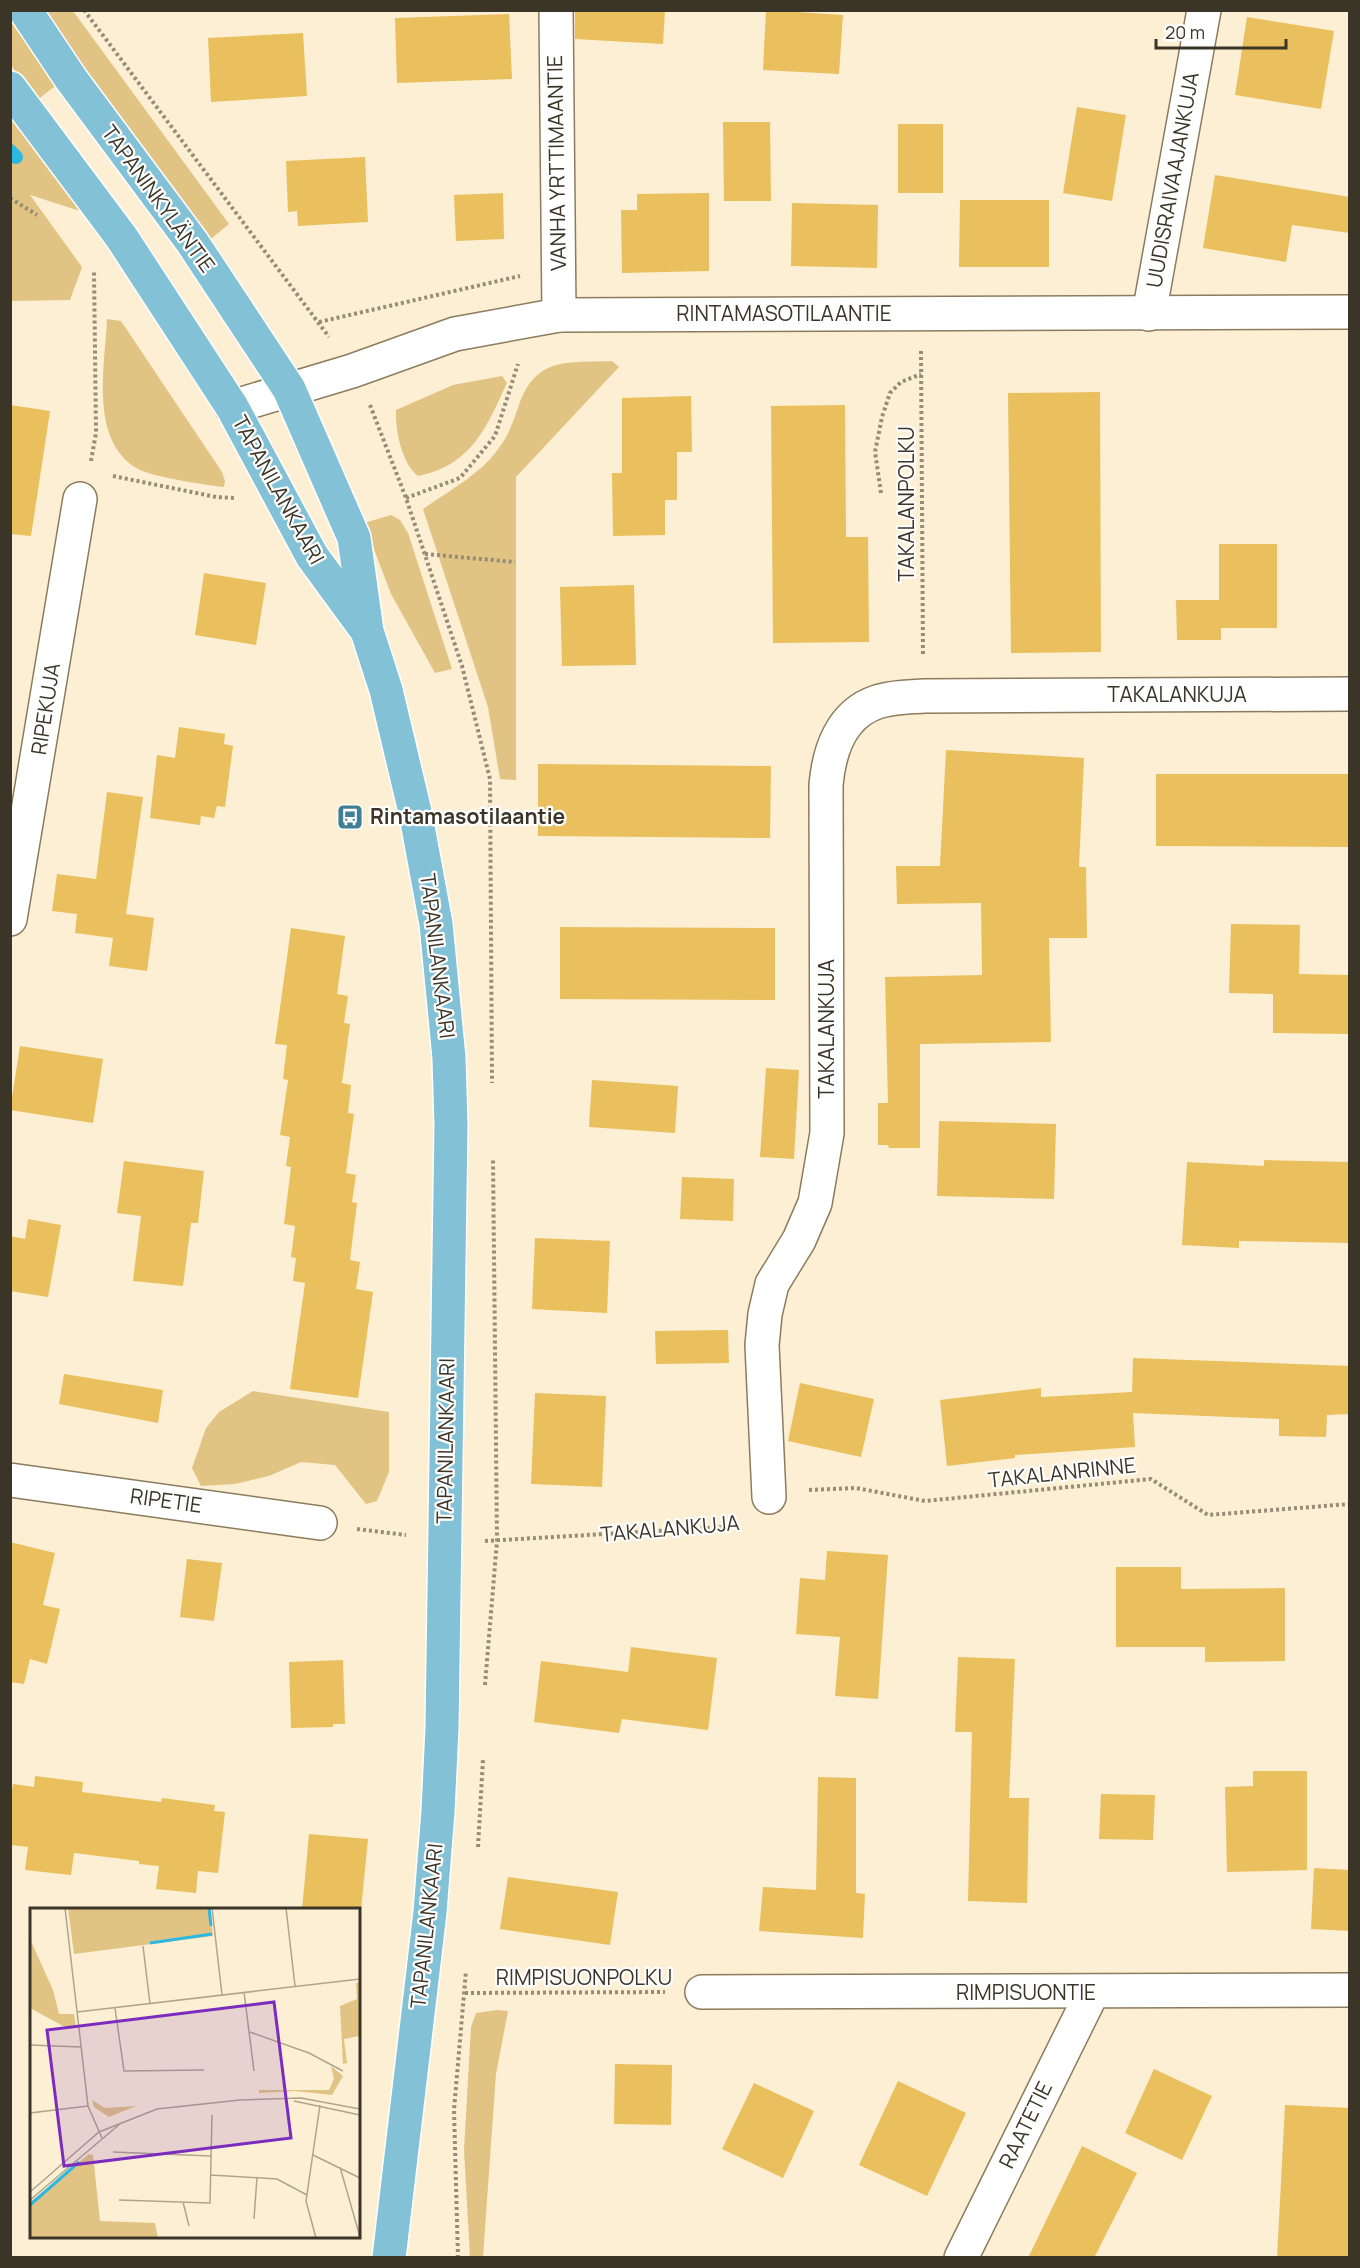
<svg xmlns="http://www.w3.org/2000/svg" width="1360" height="2268" viewBox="0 0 1360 2268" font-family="Manrope,sans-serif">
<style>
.green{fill:#e1c484}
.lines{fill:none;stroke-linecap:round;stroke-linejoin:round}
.stream{stroke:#2cb8e1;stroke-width:14}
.building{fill:#e9c05d}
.minor-casing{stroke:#8b7c5d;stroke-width:36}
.major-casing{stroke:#fff;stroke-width:36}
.path{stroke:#968c78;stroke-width:4;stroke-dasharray:3 3;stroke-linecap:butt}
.minor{stroke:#fff;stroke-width:33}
.major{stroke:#83c2d6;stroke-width:33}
.labels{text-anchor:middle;stroke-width:4.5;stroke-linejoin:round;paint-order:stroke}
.street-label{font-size:21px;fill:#3b3527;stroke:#fefefe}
.poi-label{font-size:21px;font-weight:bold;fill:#3b3527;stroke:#fefefe;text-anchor:start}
.inset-river{fill:none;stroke:#2cb8e1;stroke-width:3}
.inset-road{fill:none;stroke:#afa58e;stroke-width:1.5}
.view{fill:#7b2cbf;fill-opacity:0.15;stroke:#7b2cbf;stroke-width:3}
.inset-edge{fill:none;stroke:#3b3527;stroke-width:3}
</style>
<rect width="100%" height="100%" fill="#fcefd3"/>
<!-- green -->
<g class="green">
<path d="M 41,11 L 73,11 L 229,224 L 207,242 Z"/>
<path d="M 10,14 L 59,83 L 36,101 L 11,65 Z"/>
<path d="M 10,114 L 80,211 L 30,195 L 82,267 L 70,300 L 11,301 Z"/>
<path d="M 107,319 L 121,321 L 222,472 L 225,481 L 224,487 C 205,485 153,477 138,469 C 89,441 105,366 107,319 Z"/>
<path d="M 612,361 L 619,367 L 516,477 L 516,780 L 500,779 L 488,707 L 423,509 C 450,490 483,473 501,445 C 510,433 515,416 520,402 C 538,356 569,363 612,361 Z"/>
<path d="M 502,376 L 507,383 C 486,428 472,465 418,476 C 402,464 395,430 396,410 L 453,385 Z"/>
<path d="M 391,515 L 400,520 L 408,533 L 452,669 L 435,673 L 391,594 L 364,523 Z"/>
<path d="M 253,1391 L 389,1412 L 389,1472 L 377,1501 L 366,1504 L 335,1465 L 301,1462 L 269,1476 L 235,1484 L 201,1486 L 192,1468 L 206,1428 L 219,1412 Z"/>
<path d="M 497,2010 L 508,2011 L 496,2074 L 483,2257 L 470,2257 L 464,2150 L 471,2027 L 476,2013 Z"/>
</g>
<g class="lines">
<!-- stream -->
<path class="stream" d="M 10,151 L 16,157"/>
</g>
<!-- building -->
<g class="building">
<path d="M 575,10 L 665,10 L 663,44 L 575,39 Z"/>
<path d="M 766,10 L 843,15 L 839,74 L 763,70 Z"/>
<path d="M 509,14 L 512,79 L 397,83 L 395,18 Z"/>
<path d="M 1247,17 L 1334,31 L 1321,109 L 1235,95 Z"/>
<path d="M 303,33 L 307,96 L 211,102 L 208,38 Z"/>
<path d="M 1077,107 L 1126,115 L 1112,201 L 1063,193 Z"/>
<path d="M 723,122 L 770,122 L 771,201 L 724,201 Z"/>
<rect x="898" y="124" width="45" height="69"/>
<path d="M 365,157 L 368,222 L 298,226 L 297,211 L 288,212 L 286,161 Z"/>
<path d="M 1215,175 L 1350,197 L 1350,233 L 1292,225 L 1286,262 L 1203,248 Z"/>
<path d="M 503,193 L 504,239 L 456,241 L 454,195 Z"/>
<path d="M 709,193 L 709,271 L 622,273 L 621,210 L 637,210 L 637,194 Z"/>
<path d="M 960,200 L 1049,200 L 1049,267 L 959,267 Z"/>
<path d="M 792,203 L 878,205 L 877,268 L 791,266 Z"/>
<path d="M 1100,392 L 1101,652 L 1011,653 L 1008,393 Z"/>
<path d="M 691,396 L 692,452 L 677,452 L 677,500 L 665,500 L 665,535 L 613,536 L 612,473 L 622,473 L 622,398 Z"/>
<path d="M 10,405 L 50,411 L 31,536 L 10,534 Z"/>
<path d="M 845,405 L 846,537 L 868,537 L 869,642 L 773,643 L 771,406 Z"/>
<path d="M 1219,544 L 1277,544 L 1277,628 L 1221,628 L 1221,640 L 1177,640 L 1176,600 L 1219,600 Z"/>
<path d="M 204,573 L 266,583 L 256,645 L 195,635 Z"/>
<path d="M 634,585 L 636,665 L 562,666 L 560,587 Z"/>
<path d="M 179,727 L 225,734 L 224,744 L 233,746 L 225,807 L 217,806 L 214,818 L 201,816 L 200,825 L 150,818 L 157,755 L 175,758 Z"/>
<path d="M 946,750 L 1084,758 L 1079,867 L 1086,867 L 1087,938 L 1049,938 L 1051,1042 L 920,1044 L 920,1148 L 889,1148 L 888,1145 L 878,1145 L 878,1103 L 888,1103 L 885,977 L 982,975 L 981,903 L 897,904 L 896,866 L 940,866 Z"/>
<path d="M 538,764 L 771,766 L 770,838 L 538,836 Z"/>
<path d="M 1156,774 L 1350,774 L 1350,847 L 1156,846 Z"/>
<path d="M 107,792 L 143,797 L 126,914 L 154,918 L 147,971 L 109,966 L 113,938 L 75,933 L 77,914 L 52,911 L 57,874 L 96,879 Z"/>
<path d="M 1231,924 L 1300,925 L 1299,974 L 1350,975 L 1350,1034 L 1273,1033 L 1273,994 L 1229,993 Z"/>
<path d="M 560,927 L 775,928 L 775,1000 L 560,999 Z"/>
<path d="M 291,928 L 345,936 L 337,994 L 348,996 L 344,1023 L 350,1024 L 342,1083 L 351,1085 L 348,1113 L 354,1114 L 346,1173 L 356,1175 L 352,1202 L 357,1203 L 350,1260 L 360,1262 L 356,1289 L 373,1292 L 358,1398 L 290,1389 L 305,1283 L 293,1281 L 296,1258 L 291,1257 L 295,1226 L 284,1224 L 291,1167 L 286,1166 L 290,1137 L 280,1135 L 288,1080 L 283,1079 L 287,1045 L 275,1044 Z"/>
<path d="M 20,1046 L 103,1059 L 93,1123 L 10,1110 Z"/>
<path d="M 766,1068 L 799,1070 L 794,1159 L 760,1157 Z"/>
<path d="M 592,1080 L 678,1086 L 675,1133 L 589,1127 Z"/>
<path d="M 939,1121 L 1056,1124 L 1054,1199 L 937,1196 Z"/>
<path d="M 1264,1160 L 1350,1162 L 1350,1243 L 1239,1241 L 1239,1248 L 1182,1245 L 1187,1162 L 1264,1166 Z"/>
<path d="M 124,1161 L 204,1171 L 198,1223 L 191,1223 L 183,1286 L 133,1281 L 141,1216 L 117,1213 Z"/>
<path d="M 682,1177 L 734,1179 L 733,1221 L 680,1219 Z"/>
<path d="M 28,1219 L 61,1225 L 48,1297 L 10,1291 L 10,1236 L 25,1239 Z"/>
<path d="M 535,1238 L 610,1241 L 607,1313 L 532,1309 Z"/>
<path d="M 728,1330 L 729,1363 L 656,1364 L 655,1331 Z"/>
<path d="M 1133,1358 L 1350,1366 L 1350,1414 L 1327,1415 L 1326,1437 L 1279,1436 L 1279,1419 L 1133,1413 L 1135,1447 L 1015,1455 L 1015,1458 L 947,1466 L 940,1400 L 1041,1388 L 1041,1397 L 1132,1392 L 1132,1395 Z"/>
<path d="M 64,1374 L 163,1390 L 158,1423 L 59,1404 Z"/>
<path d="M 800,1383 L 874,1399 L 861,1457 L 788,1441 Z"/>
<path d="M 535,1393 L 606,1396 L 602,1487 L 531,1484 Z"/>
<path d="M 10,1542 L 55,1553 L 43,1605 L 60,1609 L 47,1664 L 30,1659 L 24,1684 L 10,1682 Z"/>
<path d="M 827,1551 L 888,1555 L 878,1699 L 835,1696 L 840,1637 L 796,1634 L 800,1578 L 825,1580 Z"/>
<path d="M 187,1559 L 222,1563 L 214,1621 L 180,1617 Z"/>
<path d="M 1116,1567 L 1181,1567 L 1181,1589 L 1285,1588 L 1285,1661 L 1205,1662 L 1205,1647 L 1116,1647 Z"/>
<path d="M 631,1647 L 717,1658 L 708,1730 L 622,1719 L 619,1733 L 534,1722 L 541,1661 L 628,1672 Z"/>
<path d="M 958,1657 L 1015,1659 L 1009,1798 L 1029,1798 L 1027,1903 L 968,1901 L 972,1732 L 955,1732 Z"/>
<path d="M 343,1660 L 345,1724 L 333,1724 L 333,1727 L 291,1728 L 289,1662 Z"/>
<path d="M 1253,1771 L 1307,1771 L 1307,1870 L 1227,1872 L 1225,1787 L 1253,1786 Z"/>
<path d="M 35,1776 L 83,1782 L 82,1792 L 161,1802 L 162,1798 L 215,1805 L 214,1811 L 225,1812 L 218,1873 L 198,1871 L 196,1893 L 156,1889 L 159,1866 L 139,1864 L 139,1861 L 74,1853 L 71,1875 L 25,1870 L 28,1847 L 10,1845 L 10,1803 L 13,1784 L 34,1787 Z"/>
<path d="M 818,1777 L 856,1778 L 856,1893 L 865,1894 L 863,1938 L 759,1931 L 763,1887 L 816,1890 Z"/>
<path d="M 1101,1794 L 1155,1795 L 1153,1840 L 1099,1839 Z"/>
<path d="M 309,1834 L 368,1839 L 361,1910 L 302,1910 Z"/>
<path d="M 1314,1868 L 1350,1870 L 1350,1931 L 1311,1929 Z"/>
<path d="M 508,1877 L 618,1892 L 610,1945 L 500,1929 Z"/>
<path d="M 615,2064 L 672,2065 L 671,2125 L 614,2124 Z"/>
<path d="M 1154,2069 L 1212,2096 L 1182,2160 L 1125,2133 Z"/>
<path d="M 898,2081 L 966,2113 L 927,2196 L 859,2165 Z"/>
<path d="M 754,2083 L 814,2111 L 783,2178 L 722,2149 Z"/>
<path d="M 1285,2105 L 1350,2108 L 1350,2258 L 1277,2258 Z"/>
<path d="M 1082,2146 L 1137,2173 L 1094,2258 L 1028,2258 Z"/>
</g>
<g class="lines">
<defs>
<g id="minor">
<path d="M 556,10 L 559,315"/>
<path d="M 1149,314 L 1204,10"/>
<path d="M 232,407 L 352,371 L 455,334 L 559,315 L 1350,312"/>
<path d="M 10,919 L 80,499"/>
<path d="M 10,1480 L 320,1523"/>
<path d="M 769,1497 L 762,1345 L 765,1314 L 772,1284 L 799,1240 L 815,1203 L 827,1133 L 826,785 C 829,751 841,714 877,702 C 891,697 909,697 924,696 L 1350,694"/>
<path d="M 702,1992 L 1350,1990"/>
<path d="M 961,2258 L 1092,1993"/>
</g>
<g id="major">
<path d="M 25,10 L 71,79 L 192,242 L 289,389 L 354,538 L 367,631 L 386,690 L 416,816 L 436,924 L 449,1058 L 451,1125 L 442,1728 L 438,1811 L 430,1912 L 389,2258"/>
<path d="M 10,88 L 122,238 L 232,407 L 312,556 L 364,627"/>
</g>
</defs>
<!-- minor casing -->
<use href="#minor" class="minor-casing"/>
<!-- major casing -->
<use href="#major" class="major-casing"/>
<!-- path -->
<g class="path">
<path d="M 84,10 L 329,337"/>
<path d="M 10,198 L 37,215"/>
<path d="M 319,322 L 520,276"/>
<path d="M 921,351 L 923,656"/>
<path d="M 370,405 L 406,498 L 462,666 L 490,779 L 492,1083"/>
<path d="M 91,461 L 96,433 L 94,271"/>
<path d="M 113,476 L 216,497 L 235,498"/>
<path d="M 881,493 L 875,452 L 882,417 L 890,393 L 901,382 L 921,374"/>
<path d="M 406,498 L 460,478 L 495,436 L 518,364"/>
<path d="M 425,554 L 515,562"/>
<path d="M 809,1490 L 856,1488 L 925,1501 L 1151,1479 L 1208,1515 L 1350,1504"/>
<path d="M 357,1529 L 406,1535"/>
<path d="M 485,1541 L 741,1526"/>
<path d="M 485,1685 L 497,1541 L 493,1159"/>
<path d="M 478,1847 L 483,1759"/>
<path d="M 465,1993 L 665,1992"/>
<path d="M 458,2258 L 454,2110 L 466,1971"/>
</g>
<!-- minor -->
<use href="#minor" class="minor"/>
<!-- major -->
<use href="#major" class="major"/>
</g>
<!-- icons -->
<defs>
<symbol id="bus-square" viewBox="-11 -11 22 22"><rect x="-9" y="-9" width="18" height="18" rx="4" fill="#3f7e93" stroke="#fefefe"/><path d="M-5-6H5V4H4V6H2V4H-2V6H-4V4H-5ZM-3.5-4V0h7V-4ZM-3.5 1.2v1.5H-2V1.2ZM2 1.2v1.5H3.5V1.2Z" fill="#fff"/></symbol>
</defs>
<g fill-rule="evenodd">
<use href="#bus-square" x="335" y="802" width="30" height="30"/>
</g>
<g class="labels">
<!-- street labels -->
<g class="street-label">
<text transform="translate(557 163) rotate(-91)" y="7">VANHA YRTTIMAANTIE</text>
<text transform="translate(1173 180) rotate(-80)" y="7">UUDISRAIVAAJANKUJA</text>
<text transform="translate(158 199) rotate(54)" y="7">TAPANINKYLÄNTIE</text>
<text x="784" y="321">RINTAMASOTILAANTIE</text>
<text transform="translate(278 490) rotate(61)" y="7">TAPANILANKAARI</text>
<text transform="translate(907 504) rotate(-90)" y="7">TAKALANPOLKU</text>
<text x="1177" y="702">TAKALANKUJA</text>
<text transform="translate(46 709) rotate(-81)" y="7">RIPEKUJA</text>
<text transform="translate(437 956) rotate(83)" y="7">TAPANILANKAARI</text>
<text transform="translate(827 1029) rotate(-90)" y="7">TAKALANKUJA</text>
<text transform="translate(446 1441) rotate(-89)" y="7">TAPANILANKAARI</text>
<text transform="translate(1062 1473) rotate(-6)" y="7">TAKALANRINNE</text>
<text transform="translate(166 1501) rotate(8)" y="7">RIPETIE</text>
<text transform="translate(670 1529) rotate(-5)" y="7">TAKALANKUJA</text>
<text transform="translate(427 1926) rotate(-84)" y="7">TAPANILANKAARI</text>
<text x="584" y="1985">RIMPISUONPOLKU</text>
<text x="1026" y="2000">RIMPISUONTIE</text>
<text transform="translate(1026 2125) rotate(-64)" y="7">RAATETIE</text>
</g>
<!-- poi labels -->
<g class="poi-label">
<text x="370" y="824">Rintamasotilaantie</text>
</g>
</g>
<!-- overview -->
<g transform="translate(30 1908)">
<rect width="330" height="330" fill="#fcefd3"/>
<path d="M 38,0 L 180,0 L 183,28 L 44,46 ZM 0,31 L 23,82 L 29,106 L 44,106 L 46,119 L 33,118 L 0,100 ZM 330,74 L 330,128 L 314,131 L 317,155 L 313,156 L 310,98 L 327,91 L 326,75 ZM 301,158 L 313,168 L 302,187 L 265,183 L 229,185 L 229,182 L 299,182 L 304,171 ZM 62,192 L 75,200 L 106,198 L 79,209 L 64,199 ZM 59,246 L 63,247 L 70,313 L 125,315 L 128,330 L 0,330 L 0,294 Z" fill="#e1c484"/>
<path class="inset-river" d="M 179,0 L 181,18M 120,35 L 182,26M 0,297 L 49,254"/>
<path class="inset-road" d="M 35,0 L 58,198 L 72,230M 182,0 L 192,87M 256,0 L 265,78M 113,38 L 120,96M 214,84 L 224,163M 85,100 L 94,163 L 174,162M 47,104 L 330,71M 220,124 L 279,145 L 313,163M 0,137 L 51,139M 264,193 L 330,207M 0,205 L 58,198M 83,244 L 181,248M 283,247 L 330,270M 310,259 L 330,329M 181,267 L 247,271 L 277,287M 0,284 L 69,224 L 127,201 L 210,192 L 271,190 L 330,201M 0,292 L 91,215M 89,292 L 180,295 L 182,207M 153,294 L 159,318M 224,311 L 227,269M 286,330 L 276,293 L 290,197"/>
<path class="view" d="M 244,94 L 261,230 L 34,258 L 17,122 Z"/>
<rect width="330" height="330" class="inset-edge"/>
</g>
<!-- border -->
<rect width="1360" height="2268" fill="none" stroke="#3b3527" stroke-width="24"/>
<!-- scale -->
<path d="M1156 39v9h130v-9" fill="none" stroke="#3b3527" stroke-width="3"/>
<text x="1165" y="39" font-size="18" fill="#3b3527" stroke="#fefefe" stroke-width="4.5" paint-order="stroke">20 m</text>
</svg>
